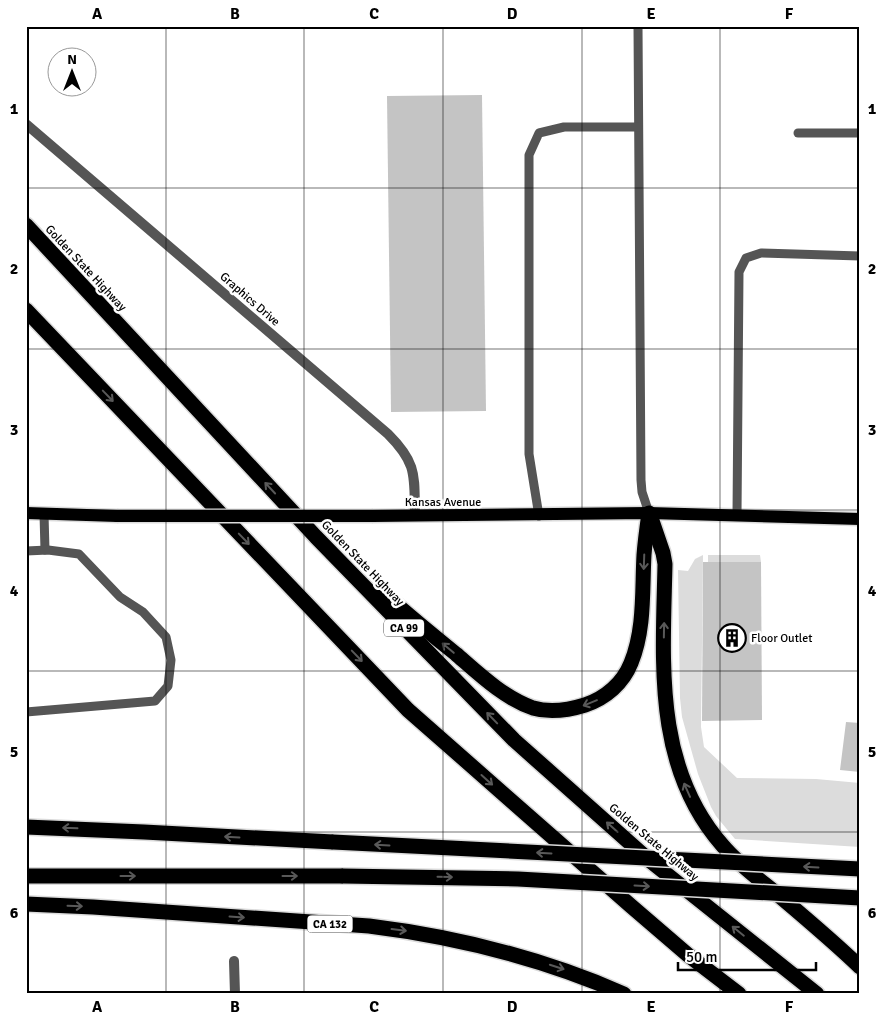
<svg xmlns="http://www.w3.org/2000/svg" width="886" height="1020" viewBox="0 0 886 1020" font-family="Signika,sans-serif">
<style>
.green{fill:#dcdcdc}
.building{fill:#c4c4c4}
.lines{fill:none;stroke-linecap:round;stroke-linejoin:round}
.primary-casing{stroke:#dbdbdb;stroke-width:15}
.motorway-casing{stroke:#dbdbdb;stroke-width:18}
.service{stroke:#555;stroke-width:9}
.minor{stroke:#555;stroke-width:10}
.primary{stroke:#000;stroke-width:12}
.motorway{stroke:#000;stroke-width:15}
.primary-bridge-casing{stroke:#dbdbdb;stroke-width:15;stroke-linecap:butt}
.motorway-bridge-casing{stroke:#dbdbdb;stroke-width:18;stroke-linecap:butt}
.primary-bridge{stroke:#000;stroke-width:12}
.motorway-bridge{stroke:#000;stroke-width:15}
.oneway{stroke:#595959}
.grid{fill:none;stroke:#000;stroke-width:1;stroke-opacity:0.55}
.labels{text-anchor:middle;stroke-width:5;stroke-linejoin:round;paint-order:stroke}
.shield{fill:#fff;stroke:#4c4c4c;stroke-width:1}
.shield-label{font-size:11px;font-weight:bold;fill:#000}
.street-label{font-size:12px;fill:#000;stroke:#fff}
.poi-label{font-size:12px;fill:#000;stroke:#fff;text-anchor:start}
.neatline{fill:none;stroke:#000;stroke-width:2}
.grid-label{font-size:16px;text-anchor:middle;font-weight:bold;fill:#000}
</style>
<rect width="100%" height="100%" fill="#fff"/>
<!-- green -->
<g class="green">
<path d="M 703,555 L 701,727 L 704,747 L 737,778 L 816,779 L 860,783 L 860,847 L 735,839 L 716,816 L 711,807 L 698,774 L 682,717 L 680,698 L 678,570 L 688,571 L 695,559 Z"/>
<path d="M 708,555 L 760,555 L 761,562 L 708,562 Z"/>
</g>
<!-- building -->
<g class="building">
<path d="M 482,95 L 486,411 L 391,412 L 387,96 Z"/>
<path d="M 703,562 L 761,562 L 762,720 L 702,721 Z"/>
<path d="M 846,722 L 860,723 L 860,772 L 840,770 Z"/>
</g>
<g class="lines">
<defs>
<g id="primary">
<path d="M 26,513 L 117,516"/>
<path d="M 373,516 L 649,513 L 860,519"/>
</g>
<g id="motorway">
<path d="M 26,225 L 316,537 L 514,740 L 649,860 L 817,994"/>
<path d="M 26,310 L 408,710 L 631,906 L 688,955 L 739,994"/>
<path d="M 650,515 L 663,553 L 665,564 C 663,662 653,767 723,846 C 740,866 763,882 783,899 C 809,921 835,943 860,967"/>
<path d="M 383,593 C 407,614 431,634 456,654 C 479,674 504,698 533,708 C 550,713 569,710 585,705 C 606,698 623,683 631,663 C 645,629 642,590 644,555 C 645,541 647,527 649,513"/>
<path d="M 26,827 L 144,832 L 333,842"/>
<path d="M 26,876 L 343,876"/>
<path d="M 26,904 L 93,907 L 369,926 C 458,937 542,958 624,994"/>
</g>
</defs>
<!-- primary casing -->
<use href="#primary" class="primary-casing"/>
<!-- motorway casing -->
<use href="#motorway" class="motorway-casing"/>
<!-- service -->
<g class="service">
<path d="M 638,26 L 641,480 L 642,492 L 649,513"/>
<path d="M 798,133 L 860,133"/>
<path d="M 44,514 L 45,550"/>
<path d="M 737,515 L 739,272 L 746,258 L 761,253 L 860,256"/>
<path d="M 539,516 L 529,454 L 529,155 L 539,133 L 564,127 L 638,127"/>
<path d="M 26,551 L 48,550 L 79,554 L 120,597 L 143,612 L 166,637 L 171,660 L 168,686 L 155,701 L 26,712"/>
</g>
<!-- minor -->
<g class="minor">
<path d="M 26,124 L 388,434 C 418,464 414,476 415,516"/>
<path d="M 234,961 L 235,994"/>
</g>
<!-- primary -->
<use href="#primary" class="primary"/>
<!-- motorway -->
<use href="#motorway" class="motorway"/>
<defs>
<path id="primary-bridge" d="M 117,516 L 373,516"/>
<g id="motorway-bridge">
<path d="M 333,842 L 860,869"/>
<path d="M 343,876 L 518,879 L 860,898"/>
</g>
</defs>
<!-- primary-bridge casing -->
<use href="#primary-bridge" class="primary-bridge-casing"/>
<!-- motorway-bridge casing -->
<use href="#motorway-bridge" class="motorway-bridge-casing"/>
<!-- primary-bridge -->
<use href="#primary-bridge" class="primary-bridge"/>
<!-- motorway-bridge -->
<use href="#motorway-bridge" class="motorway-bridge"/>
</g>
<!-- one-way arrows -->
<defs><path id="oneway-shaft" d="M-6 0H5M1.5-3L5.5 0L1.5 3" fill="none" stroke-width="1.6" stroke-linecap="round" stroke-linejoin="round" transform="scale(1.25)"/></defs>
<g class="oneway">
<use href="#oneway-shaft" transform="translate(108 396) rotate(46)"/>
<use href="#oneway-shaft" transform="translate(270 488) rotate(-133)"/>
<use href="#oneway-shaft" transform="translate(244 539) rotate(46)"/>
<use href="#oneway-shaft" transform="translate(644 562) rotate(92)"/>
<use href="#oneway-shaft" transform="translate(664 630) rotate(-89)"/>
<use href="#oneway-shaft" transform="translate(448 648) rotate(-140)"/>
<use href="#oneway-shaft" transform="translate(357 656) rotate(46)"/>
<use href="#oneway-shaft" transform="translate(590 703) rotate(158)"/>
<use href="#oneway-shaft" transform="translate(492 718) rotate(-134)"/>
<use href="#oneway-shaft" transform="translate(487 780) rotate(42)"/>
<use href="#oneway-shaft" transform="translate(687 790) rotate(-114)"/>
<use href="#oneway-shaft" transform="translate(612 827) rotate(-138)"/>
<use href="#oneway-shaft" transform="translate(70 828) rotate(-178)"/>
<use href="#oneway-shaft" transform="translate(232 837) rotate(-177)"/>
<use href="#oneway-shaft" transform="translate(382 845) rotate(-177)"/>
<use href="#oneway-shaft" transform="translate(544 853) rotate(-177)"/>
<use href="#oneway-shaft" transform="translate(811 867) rotate(-177)"/>
<use href="#oneway-shaft" transform="translate(128 876)"/>
<use href="#oneway-shaft" transform="translate(290 876)"/>
<use href="#oneway-shaft" transform="translate(445 877) rotate(1)"/>
<use href="#oneway-shaft" transform="translate(642 886) rotate(3)"/>
<use href="#oneway-shaft" transform="translate(75 906) rotate(2)"/>
<use href="#oneway-shaft" transform="translate(237 917) rotate(4)"/>
<use href="#oneway-shaft" transform="translate(399 930) rotate(7)"/>
<use href="#oneway-shaft" transform="translate(738 931) rotate(-141)"/>
<use href="#oneway-shaft" transform="translate(557 967) rotate(18)"/>
</g>
<!-- grid -->
<path class="grid" d="M 166,26 L 166,994M 304,26 L 304,994M 443,26 L 443,994M 582,26 L 582,994M 720,26 L 720,994M 26,188 L 860,188M 26,349 L 860,349M 26,510 L 860,510M 26,671 L 860,671M 26,832 L 860,832"/>
<!-- icons -->
<defs>
<symbol id="building-ring" viewBox="-11 -11 22 22"><circle r="9.5" fill="#fff" stroke="#000" stroke-width="1.5"/><path d="M-4-6H4V6H1V3H-1V6H-4ZM-2.5-4.3h1.7v1.8h-1.7ZM.8-4.3h1.7v1.8H.8ZM-2.5-1h1.7V.8h-1.7ZM.8-1h1.7V.8H.8Z" fill="#000"/></symbol>
</defs>
<g fill-rule="evenodd">
<use href="#building-ring" x="716" y="622" width="32" height="32"/>
</g>
<g class="labels">
<!-- shield labels -->
<g class="shield">
<rect x="384" y="619.5" width="40" height="17" rx="4"/>
<rect x="307.5" y="915.5" width="45" height="17" rx="4"/>
</g>
<g class="shield-label">
<text x="404" y="632">CA 99</text>
<text x="330" y="928">CA 132</text>
</g>
<!-- street labels -->
<g class="street-label">
<text transform="translate(86 268) rotate(47)" y="4">Golden State Highway</text>
<text transform="translate(250 299) rotate(41)" y="4">Graphics Drive</text>
<text x="443" y="506">Kansas Avenue</text>
<text transform="translate(363 563) rotate(46)" y="4">Golden State Highway</text>
<text transform="translate(654 842) rotate(40)" y="4">Golden State Highway</text>
</g>
<!-- poi labels -->
<g class="poi-label">
<text x="751" y="642">Floor Outlet</text>
</g>
</g>
<!-- border -->
<rect width="886" height="1020" fill="none" stroke="#ffffff" stroke-width="55"/>
<!-- north arrow -->
<g transform="translate(72 72)"><circle r="24" fill="#ffffff" stroke="#999999"/>
<path d="M0-4L9 19L0 12L-9 19Z" fill="#000000"/>
<text y="-8" font-size="14" font-weight="bold" text-anchor="middle" fill="#000000">N</text>
</g>
<!-- scale -->
<path d="M678 962v8h138v-8" fill="none" stroke="#000000" stroke-width="2.5"/>
<text x="686" y="962" font-size="15" fill="#000000" stroke="#ffffff" stroke-width="4" paint-order="stroke">50 m</text>
<rect x="28" y="28" width="830" height="964" class="neatline"/>
<g class="grid-label">
<text x="97" y="19">A</text>
<text x="235" y="19">B</text>
<text x="374" y="19">C</text>
<text x="512" y="19">D</text>
<text x="651" y="19">E</text>
<text x="789" y="19">F</text>
<text x="14" y="114">1</text>
<text x="872" y="114">1</text>
<text x="14" y="274">2</text>
<text x="872" y="274">2</text>
<text x="14" y="435">3</text>
<text x="872" y="435">3</text>
<text x="14" y="596">4</text>
<text x="872" y="596">4</text>
<text x="14" y="757">5</text>
<text x="872" y="757">5</text>
<text x="14" y="918">6</text>
<text x="872" y="918">6</text>
<text x="97" y="1012">A</text>
<text x="235" y="1012">B</text>
<text x="374" y="1012">C</text>
<text x="512" y="1012">D</text>
<text x="651" y="1012">E</text>
<text x="789" y="1012">F</text>
</g>
</svg>
